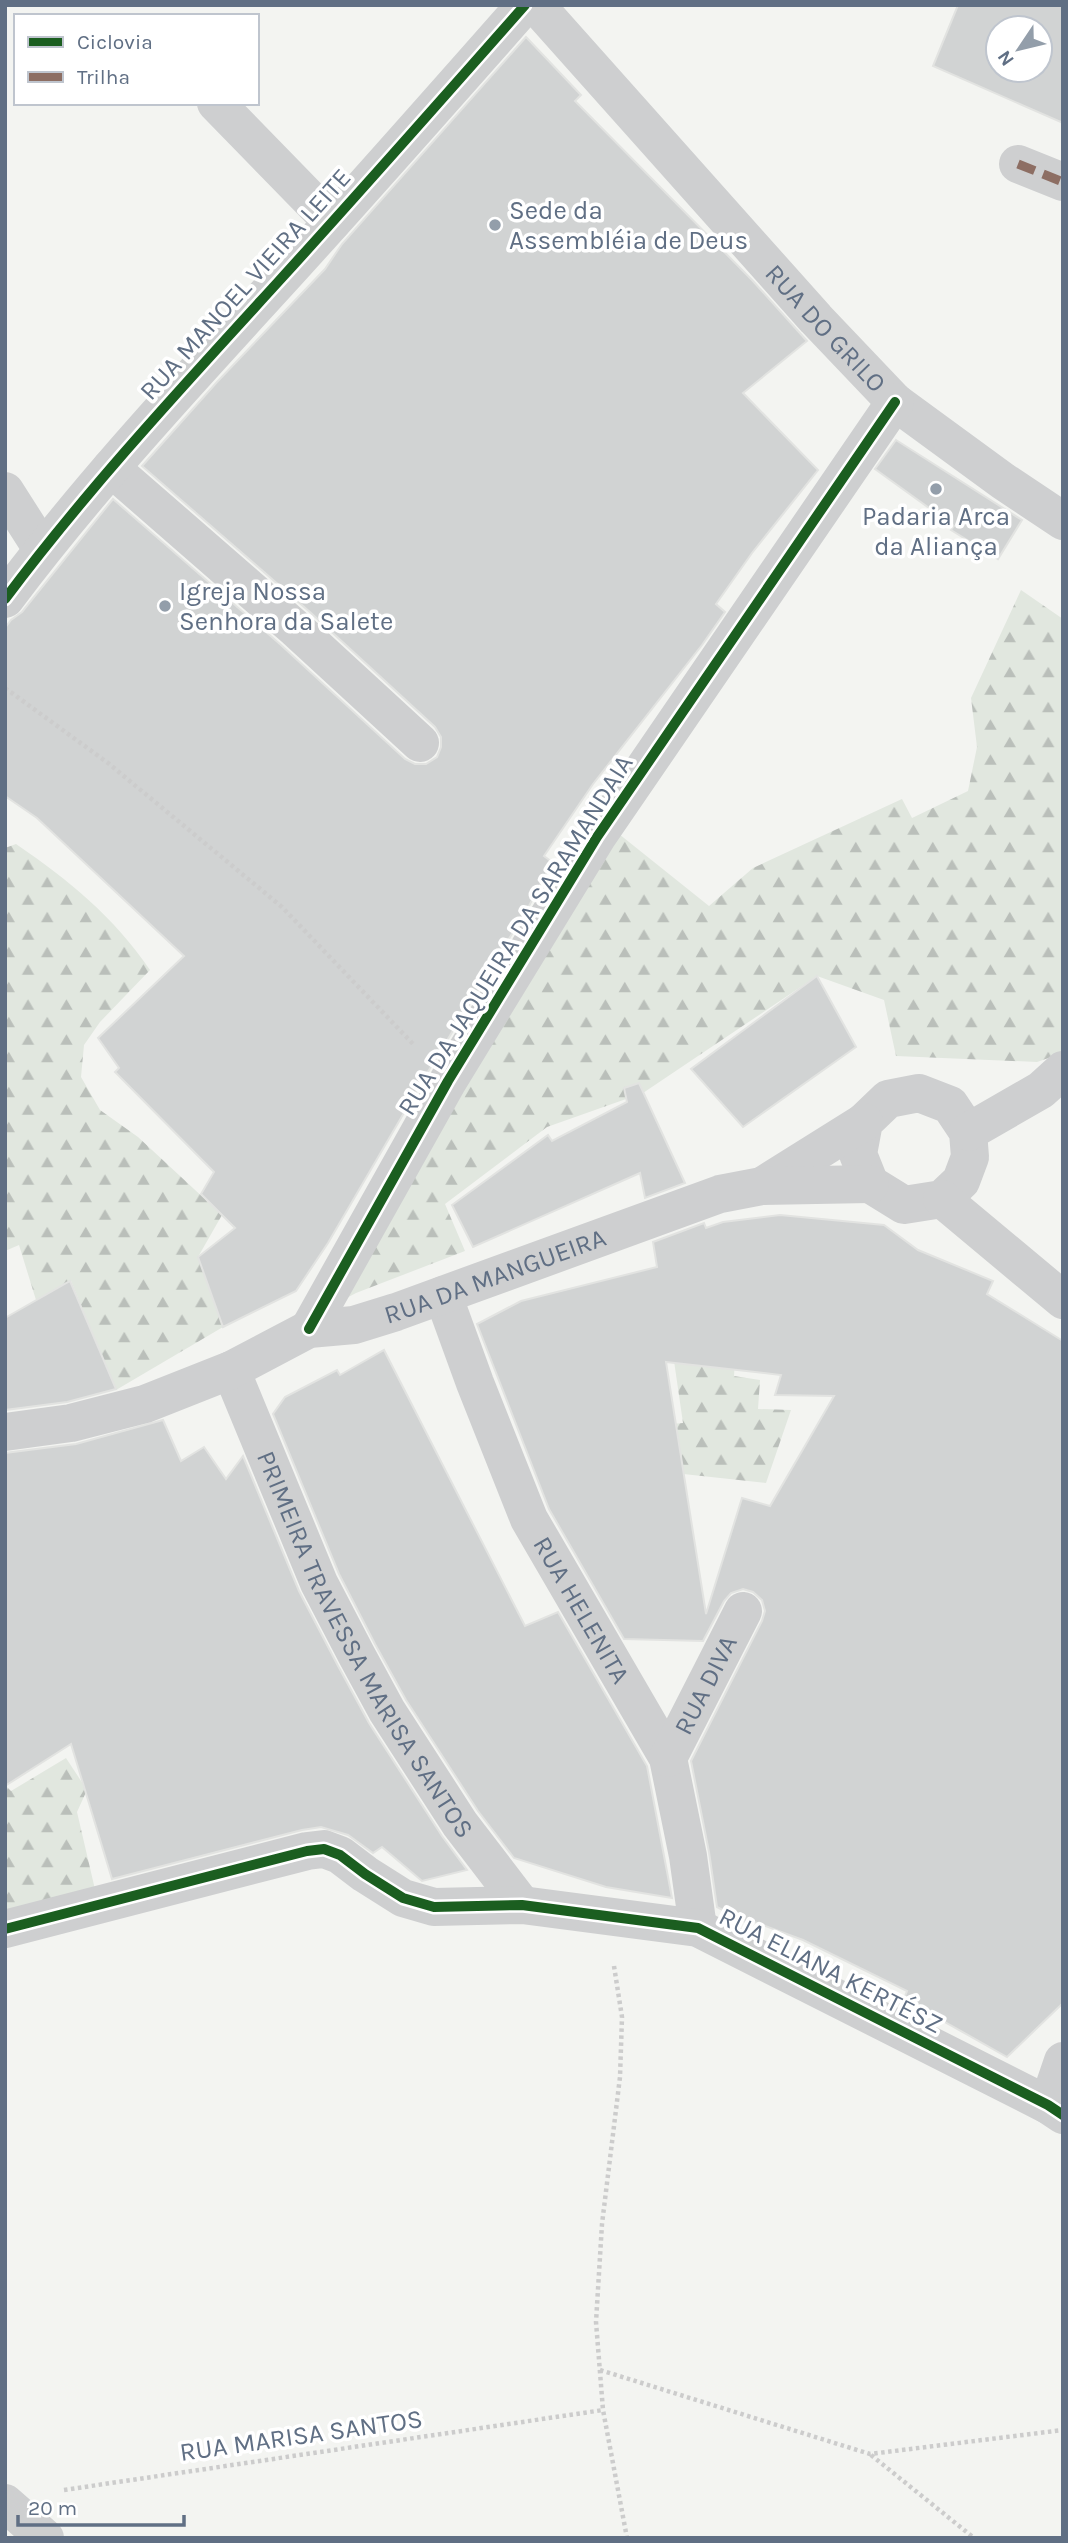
<svg xmlns="http://www.w3.org/2000/svg" width="1068" height="2543" viewBox="0 0 1068 2543" font-family="Karla,sans-serif">
<style>
.forest{fill:url(#forest-firs)}
.building{fill:#d1d3d3;stroke:#e2e3e1;stroke-width:2;fill-rule:evenodd}
.lines{fill:none;stroke-linecap:round;stroke-linejoin:round}
.path{stroke:#ccc;stroke-width:4.5;stroke-dasharray:3.5 3.5;stroke-linecap:butt}
.street{stroke:#cecfd0;stroke-width:38}
.quiet{stroke:#8d6e63;stroke-width:9;stroke-dasharray:18 9;stroke-linecap:butt}
.cycleway-casing{stroke:#fff;stroke-width:15}
.cycleway{stroke:#1b5e20;stroke-width:10}
.poi-dot{fill:#939eaa;stroke:#fff;stroke-width:2.5}
.labels{text-anchor:middle;stroke-width:7;stroke-linejoin:round;paint-order:stroke}
.poi-label{font-size:26px;fill:#606f84;stroke:#fff;text-anchor:start}
.street-label{font-size:26px;fill:#606f84;stroke:#fff}
</style>
<defs>
<pattern id="forest-firs" width="22" height="20" patternUnits="userSpaceOnUse" patternTransform="scale(1.75)"><rect width="22" height="20" fill="#e1e7df"/><path d="M5 1l3.5 6h-7zM16 11l3.5 6h-7z" fill="#babfba"/></pattern>
</defs>
<rect width="100%" height="100%" fill="#f3f4f1"/>
<!-- forest -->
<g class="forest">
<path d="M 1021,590 L 1063,619 L 1063,1053 L 1037,1062 L 896,1056 L 884,1000 L 817,976 L 643,1093 L 547,1127 L 445,1204 L 465,1251 L 356,1293 L 328,1308 L 619,834 L 709,906 L 753,868 L 902,799 L 912,818 L 968,791 L 977,747 L 971,698 Z"/>
<path d="M 16,844 C 70,881 113,916 150,970 L 100,1022 L 84,1045 L 81,1077 L 100,1110 L 138,1137 L 222,1215 L 198,1257 L 223,1327 L 116,1390 L 71,1281 L 36,1300 L 19,1245 L 5,1251 L 5,848 Z"/>
<path d="M 735,1359 L 734,1376 L 760,1380 L 758,1409 L 791,1410 L 766,1483 L 628,1468 L 622,1428 L 683,1423 L 674,1361 Z"/>
<path d="M 66,1758 L 87,1790 L 77,1812 L 97,1898 L 5,1922 L 5,1785 L 11,1791 Z"/>
</g>
<!-- building -->
<g class="building">
<path d="M 958,5 L 1063,5 L 1063,123 L 933,66 ZM 998,28 L 1040,28 L 1040,70 L 998,70 Z"/>
<path d="M 526,37 L 581,95 L 575,101 L 752,280 L 807,341 L 743,393 L 818,470 L 752,553 L 716,604 L 725,612 L 702,645 L 593,784 L 544,856 L 552,862 L 529,906 L 429,1070 L 328,1243 L 296,1291 L 223,1327 L 198,1257 L 235,1228 L 201,1194 L 214,1172 L 115,1072 L 119,1068 L 98,1038 L 184,956 L 37,818 L 5,796 L 5,628 L 11,620 L 22,612 L 113,499 L 281,645 L 405,759 L 415,764 L 426,764 L 437,757 L 441,747 L 441,737 L 435,727 L 311,613 L 142,466 L 217,382 L 325,269 L 342,244 Z"/>
<path d="M 896,440 L 1022,520 L 998,559 L 951,530 L 954,526 L 875,469 Z"/>
<path d="M 817,976 L 856,1047 L 743,1127 L 691,1069 Z"/>
<path d="M 639,1083 L 685,1183 L 645,1198 L 640,1173 L 473,1247 L 452,1205 L 548,1135 L 552,1141 L 627,1102 L 624,1088 Z"/>
<path d="M 780,1215 L 884,1225 L 918,1250 L 993,1281 L 987,1294 L 1063,1341 L 1063,2003 L 1007,2057 L 904,1999 L 907,1991 L 803,1940 L 752,1921 L 751,1925 L 717,1907 L 709,1852 L 691,1761 L 762,1621 L 765,1611 L 762,1600 L 753,1592 L 743,1589 L 731,1593 L 724,1601 L 703,1641 L 624,1639 L 549,1509 L 477,1324 L 521,1301 L 657,1267 L 653,1242 L 704,1223 L 706,1228 L 723,1222 ZM 666,1362 L 781,1375 L 775,1395 L 834,1396 L 770,1506 L 742,1498 L 706,1614 Z"/>
<path d="M 70,1281 L 116,1389 L 67,1402 L 5,1410 L 5,1318 Z"/>
<path d="M 384,1350 L 525,1626 L 558,1612 L 647,1766 L 672,1898 L 606,1887 L 514,1858 L 478,1811 L 406,1700 L 375,1644 L 339,1574 L 273,1414 L 285,1397 L 337,1370 L 340,1375 Z"/>
<path d="M 163,1420 L 181,1461 L 204,1447 L 226,1479 L 243,1456 L 299,1591 L 337,1664 L 369,1723 L 442,1836 L 467,1870 L 422,1881 L 382,1847 L 373,1853 L 348,1835 L 321,1827 L 302,1830 L 112,1879 L 71,1744 L 5,1786 L 5,1453 L 76,1444 Z"/>
</g>
<g class="lines">
<!-- path -->
<g class="path">
<path d="M 5,688 L 108,763 L 282,907 L 415,1046"/>
<path d="M 614,1966 L 622,2017 L 620,2077 L 602,2224 L 596,2322 L 603,2410 L 627,2538"/>
<path d="M 600,2370 L 870,2454 L 1063,2430"/>
<path d="M 871,2455 L 974,2538"/>
<path d="M 64,2490 L 603,2410"/>
</g>
<!-- street -->
<g class="street">
<path id="s1" d="M 536,5 L 816,319 L 895,402 L 1003,481 L 1063,521"/>
<path d="M 216,103 L 332,222"/>
<path d="M 1018,164 L 1063,182"/>
<path d="M 111,468 L 296,629 L 420,743"/>
<path d="M 5,491 L 42,549"/>
<path d="M 5,599 C 89,487 184,385 278,282 C 361,191 443,98 525,5"/>
<path d="M 919,1093 L 950,1105 L 968,1132 L 970,1157 L 961,1181 L 942,1199 L 904,1205 L 870,1184 L 858,1154 L 864,1122 L 888,1099 Z"/>
<path d="M 968,1132 L 1041,1090 L 1063,1070"/>
<path d="M 762,1186 L 864,1122"/>
<path d="M 942,1199 L 1063,1300"/>
<path id="s2" d="M 443,1295 L 475,1383 L 529,1519 L 668,1758 L 688,1856 L 698,1928"/>
<path d="M 309,1329 L 448,1081 L 597,837 L 895,402"/>
<path id="s3" d="M 231,1370 L 319,1583 L 356,1654 L 387,1711 L 460,1824 L 522,1905"/>
<path id="s4" d="M 5,1432 L 71,1423 L 145,1404 L 231,1370 L 309,1329 L 354,1325 L 396,1312 L 720,1194 L 762,1186 L 870,1184"/>
<path id="s5" d="M 668,1758 L 743,1611"/>
<path d="M 5,1929 L 307,1851 L 324,1849 L 340,1855 L 365,1874 L 403,1898 L 434,1907 L 522,1905 L 698,1928 L 1048,2105 L 1063,2115"/>
<path d="M 1048,2105 L 1063,2061"/>
<path d="M 5,2503 L 45,2538"/>
</g>
<!-- quiet -->
<path class="quiet" d="M 1018,164 L 1063,182"/>
<defs>
<g id="cycleway">
<path d="M 5,599 C 89,487 184,385 278,282 C 361,191 443,98 525,5"/>
<path d="M 309,1329 L 448,1081 L 597,837 L 895,402"/>
<path d="M 5,1929 L 307,1851 L 324,1849 L 340,1855 L 365,1874 L 403,1898 L 434,1907 L 522,1905 L 698,1928 L 1048,2105 L 1063,2115"/>
</g>
</defs>
<!-- cycleway casing -->
<use href="#cycleway" class="cycleway-casing"/>
<!-- cycleway -->
<use href="#cycleway" class="cycleway"/>
</g>
<!-- markers -->
<g class="poi-dot">
<circle cx="495" cy="225" r="7"/>
<circle cx="936" cy="489" r="7"/>
<circle cx="165" cy="606" r="7"/>
</g>
<g class="labels">
<!-- poi labels -->
<g class="poi-label">
<text x="509" y="219">Sede da<tspan x="509" dy="30">Assembléia de Deus</tspan></text>
<text x="936" y="525" text-anchor="middle">Padaria Arca<tspan x="936" dy="30">da Aliança</tspan></text>
<text x="179" y="600">Igreja Nossa<tspan x="179" dy="30">Senhora da Salete</tspan></text>
</g>
<!-- street labels -->
<g class="street-label">
<text transform="translate(245 284) rotate(-48)" y="9">RUA MANOEL VIEIRA LEITE</text>
<text dy="9" stroke="none"><textPath href="#s1" startOffset="434">RUA DO GRILO</textPath></text>
<text transform="translate(515 935) rotate(-58)" y="9">RUA DA JAQUEIRA DA SARAMANDAIA</text>
<text dy="9" stroke="none"><textPath href="#s4" startOffset="518">RUA DA MANGUEIRA</textPath></text>
<text dy="9" stroke="none"><textPath href="#s2" startOffset="345">RUA HELENITA</textPath></text>
<text dy="9" stroke="none"><textPath href="#s3" startOffset="306">PRIMEIRA TRAVESSA MARISA SANTOS</textPath></text>
<text dy="9" stroke="none"><textPath href="#s5" startOffset="82">RUA DIVA</textPath></text>
<text transform="translate(831 1970) rotate(27)" y="9">RUA ELIANA KERTÉSZ</text>
<text transform="translate(301 2435) rotate(-8)" y="9">RUA MARISA SANTOS</text>
</g>
</g>
<!-- border -->
<rect width="1068" height="2543" fill="none" stroke="#606f84" stroke-width="14"/>
<!-- legend -->
<rect x="14" y="14" width="245" height="91" fill="#ffffff" stroke="#bfc5ce" stroke-width="2"/>
<rect x="28" y="37" width="35" height="10" fill="#1b5e20" stroke="#bfc5ce" stroke-width="2"/>
<text x="77" y="49" font-size="21" fill="#606f84">Ciclovia</text>
<rect x="28" y="72" width="35" height="10" fill="#8d6e63" stroke="#bfc5ce" stroke-width="2"/>
<text x="77" y="84" font-size="21" fill="#606f84">Trilha</text>
<!-- north arrow -->
<g transform="translate(1019 49) rotate(235)"><circle r="33" fill="#ffffff" stroke="#bfc5ce" stroke-width="2"/>
<path d="M0-5L12 26L0 18L-12 26Z" fill="#939eaa"/>
<text y="-10" font-size="19" font-weight="bold" text-anchor="middle" fill="#606f84">N</text>
</g>
<!-- scale -->
<path d="M18 2515v10h166v-10" fill="none" stroke="#606f84" stroke-width="3.5"/>
<text x="28" y="2515" font-size="21" fill="#606f84" stroke="#ffffff" stroke-width="5" paint-order="stroke">20 m</text>
</svg>
